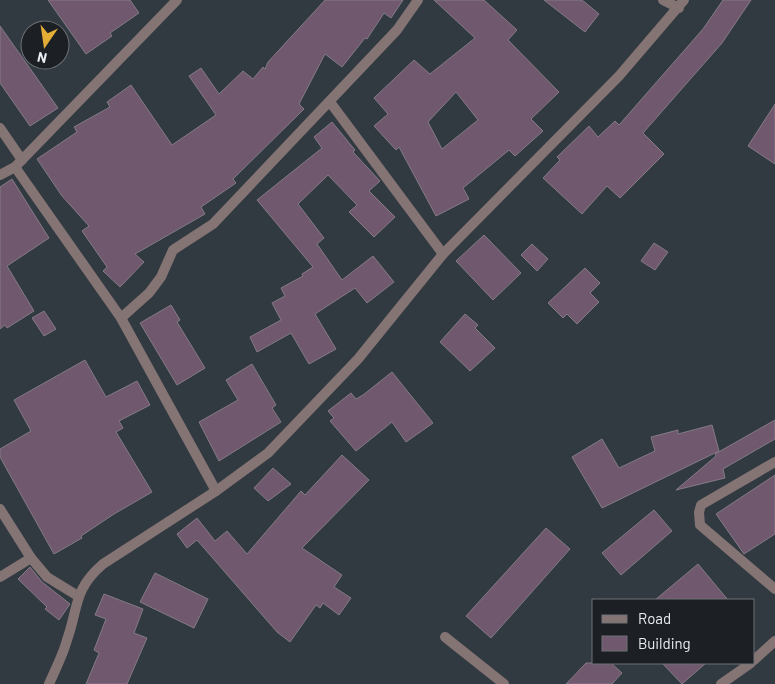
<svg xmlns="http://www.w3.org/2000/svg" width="775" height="684" viewBox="0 0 775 684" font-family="Barlow,sans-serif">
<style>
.building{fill:#70586f;stroke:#847b84;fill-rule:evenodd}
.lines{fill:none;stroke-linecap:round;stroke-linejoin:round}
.street{stroke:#847474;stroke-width:10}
</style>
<rect width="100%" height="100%" fill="#313941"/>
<!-- building -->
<g class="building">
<path d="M 48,0 L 130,0 L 139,13 L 110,33 L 112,36 L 86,54 Z"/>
<path d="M 325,0 L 403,0 L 391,18 L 384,13 L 367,39 L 365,38 L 342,67 L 325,54 L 299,104 L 304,109 L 233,179 L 236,183 L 201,207 L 205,214 L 135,254 L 144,262 L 120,287 L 103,271 L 107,267 L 82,231 L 89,226 L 62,196 L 37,159 L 77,132 L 74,127 L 110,107 L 107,102 L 131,85 L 172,145 L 216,115 L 189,76 L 201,68 L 219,94 L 243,71 L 253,79 L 263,67 L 265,69 L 268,62 Z"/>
<path d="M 434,0 L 484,0 L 517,30 L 508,40 L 559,92 L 531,119 L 543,131 L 515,156 L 509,150 L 463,188 L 469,199 L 436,216 L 399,147 L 396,150 L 374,126 L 388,114 L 374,98 L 414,60 L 430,74 L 475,38 ZM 456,92 L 478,120 L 442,149 L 428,122 Z"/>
<path d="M 544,0 L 582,0 L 599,14 L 585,32 Z"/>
<path d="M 723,0 L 751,0 L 722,43 L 643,133 L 664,154 L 620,198 L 607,186 L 582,214 L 543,178 L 560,160 L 557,157 L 589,126 L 598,137 L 615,121 L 619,125 L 703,29 Z"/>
<path d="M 0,26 L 58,108 L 30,126 L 0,83 Z"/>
<path d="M 775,104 L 775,164 L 748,146 Z"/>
<path d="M 332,122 L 355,150 L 353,152 L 380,181 L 369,191 L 395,217 L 374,237 L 349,212 L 357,205 L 328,175 L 298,204 L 324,238 L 317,244 L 342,280 L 373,256 L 394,282 L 367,303 L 355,288 L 315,314 L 336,349 L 309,364 L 291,333 L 257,352 L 250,337 L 281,320 L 272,303 L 285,296 L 281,288 L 303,276 L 302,274 L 313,267 L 257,200 L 322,148 L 314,137 Z"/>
<path d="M 12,179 L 49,238 L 7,266 L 34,311 L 7,328 L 5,325 L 0,329 L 0,187 Z"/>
<path d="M 484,235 L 521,273 L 493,300 L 456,261 Z"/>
<path d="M 654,243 L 668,252 L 655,270 L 641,261 Z"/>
<path d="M 532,244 L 548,259 L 537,271 L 521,255 Z"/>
<path d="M 585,268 L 600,283 L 590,293 L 599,302 L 577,324 L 567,314 L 563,318 L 548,303 Z"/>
<path d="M 171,305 L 180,320 L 177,322 L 205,368 L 177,385 L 140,323 Z"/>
<path d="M 44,311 L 56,329 L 44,336 L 32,318 Z"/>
<path d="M 465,314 L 478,325 L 475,328 L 495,348 L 470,371 L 440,342 Z"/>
<path d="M 85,360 L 106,397 L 137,381 L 150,405 L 119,421 L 123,428 L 116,432 L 152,492 L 114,514 L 81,536 L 82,538 L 54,554 L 0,457 L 0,449 L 31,431 L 14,400 Z"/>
<path d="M 252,364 L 276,405 L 272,408 L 281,422 L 219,461 L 199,422 L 238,400 L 226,380 Z"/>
<path d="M 392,372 L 433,423 L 406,442 L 392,422 L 356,451 L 330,421 L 334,418 L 328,411 L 351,393 L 356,399 L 363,395 Z"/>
<path d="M 775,420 L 775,439 L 723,469 L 725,478 L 676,490 L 716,456 L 715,454 Z"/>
<path d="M 712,425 L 719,451 L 602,508 L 572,457 L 602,439 L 619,468 L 655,451 L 651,437 L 678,430 L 678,434 Z"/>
<path d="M 342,455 L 369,480 L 302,548 L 342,575 L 334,587 L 351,598 L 339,615 L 323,603 L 320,608 L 316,605 L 290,642 L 277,632 L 197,540 L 187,548 L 177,534 L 197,518 L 215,541 L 227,531 L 247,554 L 301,491 L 305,495 Z"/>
<path d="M 273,468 L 291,484 L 268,501 L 254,488 Z"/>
<path d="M 775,475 L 775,534 L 744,554 L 716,514 Z"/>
<path d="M 654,510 L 672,531 L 621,575 L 602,553 Z"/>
<path d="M 546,528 L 570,549 L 491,638 L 466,616 Z"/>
<path d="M 698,564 L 728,600 L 655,600 Z"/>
<path d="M 30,567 L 42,582 L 70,604 L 59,620 L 45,609 L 47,607 L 18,579 Z"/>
<path d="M 155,573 L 208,599 L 194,628 L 140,602 Z"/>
<path d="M 104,594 L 143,609 L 134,633 L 147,638 L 127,684 L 86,684 L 99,653 L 94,650 L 106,619 L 95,615 Z"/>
<path d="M 586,663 L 611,663 L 622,673 L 612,684 L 566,684 Z"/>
<path d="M 662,663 L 706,663 L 682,684 Z"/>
</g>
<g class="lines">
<!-- street -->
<g class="street">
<path d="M 663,0 L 679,8"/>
<path d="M 330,102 L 443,254"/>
<path d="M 0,128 L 22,160"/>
<path d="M 15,167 L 121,318 L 216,491"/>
<path d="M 0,175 L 15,167 L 177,0"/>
<path d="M 121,318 L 149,293 L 161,277 L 173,250 L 213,224 L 397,30 L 418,0"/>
<path d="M 775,462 L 701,505 L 699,512 L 700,525 L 775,589"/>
<path d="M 0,509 L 31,558 L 47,577 L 78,596"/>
<path d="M 0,577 L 31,558"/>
<path d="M 445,637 L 504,684"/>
<path d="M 754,660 L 775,641"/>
<path d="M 49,684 C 55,670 63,655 67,640 C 79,606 73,590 103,564 L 216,491 L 268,453 L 358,359 L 443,254 L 619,76 L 684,0"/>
<path d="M 721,684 L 751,663"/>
</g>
</g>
<!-- legend -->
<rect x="592" y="599" width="162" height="65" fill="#1c1f23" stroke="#6e7276"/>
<rect x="602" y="615" width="25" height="8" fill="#847474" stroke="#6e7276"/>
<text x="638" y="624" font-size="15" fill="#e9eef3">Road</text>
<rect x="602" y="636" width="25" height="15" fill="#70586f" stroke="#6e7276"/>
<text x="638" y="649" font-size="15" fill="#e9eef3">Building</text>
<!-- north arrow -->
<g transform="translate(45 45) rotate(193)"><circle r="24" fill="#1c1f23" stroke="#6e7276"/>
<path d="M0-4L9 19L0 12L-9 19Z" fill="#e4ad35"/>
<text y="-8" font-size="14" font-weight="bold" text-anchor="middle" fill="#e9eef3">N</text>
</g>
</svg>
